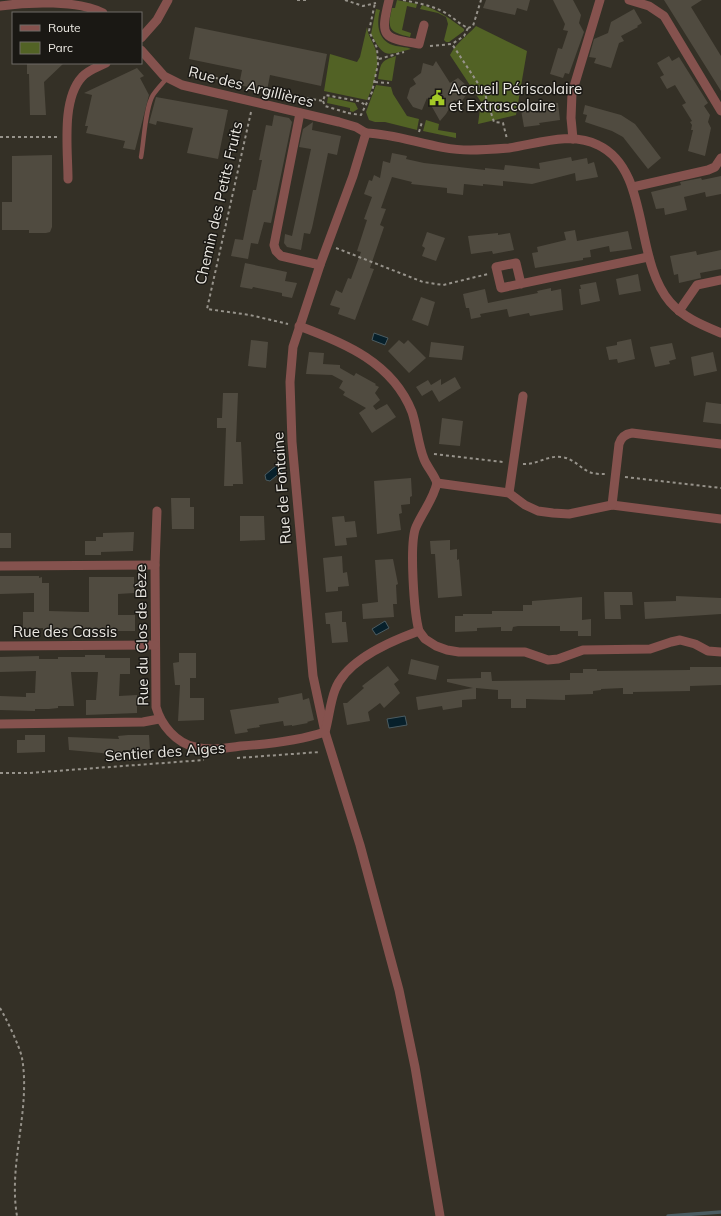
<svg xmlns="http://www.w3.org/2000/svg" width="721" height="1216" viewBox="0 0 721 1216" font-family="Mulish,sans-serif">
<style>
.green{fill:#526225}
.water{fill:#07202b;stroke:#4b5c62}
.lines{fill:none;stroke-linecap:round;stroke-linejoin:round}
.stream{stroke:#4b5c62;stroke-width:3.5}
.building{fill:#504b40}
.path{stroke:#97938b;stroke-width:2;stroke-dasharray:3 3;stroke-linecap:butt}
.lane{stroke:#85524e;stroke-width:4.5}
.street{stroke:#85524e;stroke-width:9}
.labels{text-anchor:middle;stroke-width:3;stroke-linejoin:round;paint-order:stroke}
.street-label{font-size:15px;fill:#ebe8e2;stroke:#1a1814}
.poi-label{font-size:15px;fill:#ebe8e2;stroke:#1a1814;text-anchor:start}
</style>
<rect width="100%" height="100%" fill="#343026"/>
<!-- green -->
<g class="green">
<path d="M 397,0 L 417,4 L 416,8 L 407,6 L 402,30 L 411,33 L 410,37 C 389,32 387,29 392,8 L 395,8 Z"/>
<path d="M 422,5 C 439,10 450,19 464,29 L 464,31 L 449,42 L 446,42 L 444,40 L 448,24 L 446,17 L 438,13 L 420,9 Z"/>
<path d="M 376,9 L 380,10 C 376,25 378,42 396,46 C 401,47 407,47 411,49 C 385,56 384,58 371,34 Z"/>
<path d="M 476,26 L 527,51 L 516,115 L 478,124 L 481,102 L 450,55 C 456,43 467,36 476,26 Z"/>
<path d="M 367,27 C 368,36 372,40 375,48 C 381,64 374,85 367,100 L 324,91 L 330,54 L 357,62 L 360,57 Z"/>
<path d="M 396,56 L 392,81 L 378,79 C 381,63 380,61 396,56 Z"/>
<path d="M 376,85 L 391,87 L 393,94 L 407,116 L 419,119 L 417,130 L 385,122 L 375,122 L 369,120 L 366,112 Z"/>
<path d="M 328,97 L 355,103 L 358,109 L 353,112 L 350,111 L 350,108 L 327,103 Z"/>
<path d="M 426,120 L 439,124 L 438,130 L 456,133 L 456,138 L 423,131 Z"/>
</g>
<!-- water -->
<g class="water">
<path d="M 374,333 L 388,338 L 385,345 L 372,340 Z"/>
<path d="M 277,465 L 282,471 L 270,481 L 266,480 L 265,475 Z"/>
<path d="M 385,621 L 389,628 L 376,635 L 372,629 Z"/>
<path d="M 405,716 L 407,725 L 389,728 L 387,719 Z"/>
</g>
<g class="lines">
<!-- stream -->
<path class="stream" d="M 668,1216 L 721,1212"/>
</g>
<!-- building -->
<g class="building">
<path d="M 486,0 L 530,0 L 527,11 L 517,8 L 515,15 L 483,8 Z"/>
<path d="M 553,0 L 573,0 L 581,15 L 579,23 L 584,32 L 569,74 L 565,73 L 563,78 L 550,74 L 558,48 L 562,49 L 568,31 L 563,30 L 565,24 Z"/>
<path d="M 664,0 L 702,0 L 691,7 L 721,56 L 721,91 Z"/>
<path d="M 634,9 L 642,23 L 637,26 L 638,27 L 621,36 L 624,41 L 619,43 L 611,68 L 594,63 L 596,58 L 589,57 L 594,39 L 608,33 L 611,22 Z"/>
<path d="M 195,27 L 327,54 L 321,86 L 270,75 L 267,91 L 239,85 L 242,70 L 189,59 Z"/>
<path d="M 669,56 L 672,61 L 679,57 L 708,103 L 704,106 L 710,115 L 708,122 L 711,128 L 705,156 L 688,151 L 693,130 L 691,130 L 692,125 L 690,122 L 692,121 L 682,105 L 686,103 L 675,85 L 667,89 L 660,77 L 664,75 L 657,63 Z"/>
<path d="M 436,61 L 450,83 L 458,78 L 466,85 L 467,94 L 461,102 L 454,100 L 446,114 L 440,121 L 427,98 L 422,110 L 413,107 L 407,98 L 410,88 L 416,84 L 413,79 L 421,73 L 423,63 L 433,66 Z"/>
<path d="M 27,63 L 64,63 L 44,82 L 46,115 L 30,115 L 29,74 L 27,74 Z"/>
<path d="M 137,68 L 144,76 L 140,78 L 149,95 L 135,150 L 123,148 L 125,141 L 86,133 L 88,126 L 85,126 L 92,95 L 84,93 Z"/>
<path d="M 156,97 L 228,110 L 218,159 L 187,153 L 193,128 L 157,121 L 156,125 L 149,123 Z"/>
<path d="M 558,103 L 560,120 L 539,123 L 540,125 L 524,127 L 521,110 L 536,108 L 536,105 Z"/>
<path d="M 585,105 L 621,115 L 635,124 L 661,158 L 648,169 L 623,137 L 612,131 L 585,122 L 587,115 L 583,114 Z"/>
<path d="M 274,115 L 289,118 L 292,122 L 271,223 L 264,222 L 258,244 L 251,243 L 248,259 L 231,256 L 235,239 L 243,240 L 253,190 L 256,190 L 262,160 L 259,160 L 266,125 L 272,126 Z"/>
<path d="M 313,122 L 312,130 L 341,136 L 337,155 L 328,153 L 312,228 L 310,234 L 304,233 L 301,250 L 287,247 L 284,243 L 285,234 L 292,236 L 311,149 L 299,147 L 303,129 Z"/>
<path d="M 392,153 L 407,156 L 406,159 L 424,163 L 485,170 L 485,168 L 504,170 L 505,165 L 540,169 L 539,163 L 571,157 L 572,161 L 587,158 L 588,164 L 594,162 L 598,177 L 576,181 L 575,173 L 532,184 L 503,181 L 503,186 L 483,184 L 483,186 L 464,184 L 463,195 L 447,193 L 447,188 L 411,184 L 412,182 L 392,177 L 381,208 L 386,209 L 380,225 L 384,227 L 370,268 L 374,269 L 355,320 L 338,314 L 340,308 L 330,305 L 336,290 L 342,293 L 348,278 L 351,279 L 361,252 L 357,251 L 367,220 L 364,219 L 372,197 L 364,194 L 369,180 L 372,181 L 374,175 L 380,178 L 383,161 L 390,163 Z"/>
<path d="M 52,155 L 52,227 L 50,232 L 46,233 L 29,233 L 29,230 L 2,230 L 2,202 L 12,202 L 12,156 Z"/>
<path d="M 721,176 L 721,194 L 706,197 L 705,192 L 684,197 L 687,210 L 665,215 L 664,208 L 656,209 L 651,192 L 681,185 L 680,182 L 701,178 L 702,180 Z"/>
<path d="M 575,230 L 577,241 L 628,231 L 632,249 L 610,252 L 609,246 L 590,250 L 591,257 L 583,258 L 583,260 L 535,268 L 532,253 L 538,252 L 537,247 L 566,240 L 564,232 Z"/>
<path d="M 427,232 L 445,238 L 436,261 L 422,256 L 425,248 L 422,246 Z"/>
<path d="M 498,233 L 498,235 L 510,233 L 514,250 L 493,254 L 492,251 L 471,254 L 468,236 Z"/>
<path d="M 721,250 L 721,269 L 700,273 L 701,278 L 679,283 L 678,274 L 674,275 L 670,256 L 696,251 L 697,255 Z"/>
<path d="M 245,263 L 287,272 L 285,281 L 297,283 L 292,298 L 282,296 L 282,293 L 253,287 L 252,289 L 240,287 Z"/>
<path d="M 638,274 L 641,291 L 619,295 L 616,279 Z"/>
<path d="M 596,282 L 600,301 L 581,305 L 579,289 L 581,289 L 580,285 Z"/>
<path d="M 551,288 L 551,291 L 561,289 L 563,310 L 530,316 L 529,313 L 509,317 L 507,309 L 480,314 L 481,317 L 471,319 L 469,308 L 466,308 L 463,294 L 485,289 L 488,303 L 538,293 L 537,291 Z"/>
<path d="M 421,297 L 435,302 L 428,326 L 412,320 Z"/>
<path d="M 631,339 L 635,359 L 618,363 L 617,359 L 609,360 L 606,347 L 617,345 L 617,342 Z"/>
<path d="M 251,340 L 268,342 L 266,368 L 248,366 Z"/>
<path d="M 399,340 L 404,344 L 408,340 L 426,358 L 409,373 L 388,351 Z"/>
<path d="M 431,342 L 464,346 L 462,360 L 429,357 Z"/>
<path d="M 672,343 L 676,359 L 669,361 L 670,364 L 655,367 L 650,347 Z"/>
<path d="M 309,352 L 324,353 L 323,364 L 340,365 L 340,368 L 354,376 L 356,373 L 376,384 L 375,385 L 379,387 L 375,393 L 380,400 L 373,406 L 376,410 L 387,404 L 396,417 L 372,433 L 359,413 L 366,408 L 343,395 L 345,392 L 339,388 L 343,381 L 332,375 L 306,374 Z"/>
<path d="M 713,352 L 717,371 L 694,376 L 691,357 Z"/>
<path d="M 455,377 L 461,388 L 439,402 L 432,390 L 422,396 L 416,387 L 428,380 L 431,385 L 441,379 L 441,385 Z"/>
<path d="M 223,393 L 238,393 L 236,442 L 241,442 L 243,484 L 233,484 L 233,486 L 224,486 L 226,428 L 217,428 L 217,418 L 222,418 Z"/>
<path d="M 706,402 L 721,404 L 721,424 L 703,422 Z"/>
<path d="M 442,418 L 463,421 L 460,446 L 439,444 Z"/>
<path d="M 411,478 L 412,496 L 410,497 L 410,504 L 401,505 L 402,513 L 399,514 L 401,530 L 377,534 L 374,481 Z"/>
<path d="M 171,498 L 190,498 L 190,507 L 194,507 L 194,529 L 172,529 Z"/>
<path d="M 240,516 L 264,516 L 265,540 L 240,541 Z"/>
<path d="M 344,516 L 345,522 L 355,521 L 357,537 L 346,538 L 347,545 L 335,546 L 332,517 Z"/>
<path d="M 134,532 L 133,551 L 101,552 L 101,555 L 85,555 L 85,541 L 96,541 L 96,537 L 103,537 L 103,533 Z"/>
<rect x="0" y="533" width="11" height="15"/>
<path d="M 450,540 L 450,550 L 457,549 L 457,560 L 459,559 L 462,596 L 438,598 L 435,554 L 431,554 L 430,541 Z"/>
<path d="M 342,556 L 343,573 L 347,572 L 349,586 L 338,587 L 338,591 L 326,592 L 323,558 Z"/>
<path d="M 393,559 L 398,584 L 396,585 L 397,604 L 393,604 L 394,617 L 363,619 L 362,604 L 378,602 L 375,560 Z"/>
<path d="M 0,576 L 39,576 L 39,578 L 42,577 L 42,583 L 49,583 L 49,611 L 85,612 L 89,612 L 89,577 L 134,577 L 134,593 L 118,594 L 118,615 L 135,615 L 135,631 L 104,631 L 104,634 L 92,634 L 92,628 L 68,628 L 68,632 L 43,630 L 43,628 L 23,628 L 23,612 L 34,612 L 34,593 L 0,594 Z"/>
<path d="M 604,592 L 632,592 L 633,605 L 620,605 L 621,619 L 605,619 Z"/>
<path d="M 676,596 L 721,598 L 721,614 L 645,619 L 644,602 L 676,601 Z"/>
<path d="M 582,597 L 582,620 L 591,619 L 591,636 L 578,636 L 578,631 L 560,631 L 560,626 L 518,626 L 513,627 L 512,631 L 501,631 L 501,627 L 477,628 L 477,631 L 455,632 L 455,616 L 463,616 L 463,614 L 492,614 L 492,611 L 523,611 L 523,605 L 532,605 L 532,601 Z"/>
<path d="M 342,611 L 342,622 L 346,622 L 348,642 L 332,643 L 330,624 L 326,624 L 325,613 Z"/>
<path d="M 179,653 L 196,653 L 196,678 L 190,678 L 190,698 L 204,698 L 204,720 L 178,721 L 180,685 L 175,685 L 173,663 L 179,662 Z"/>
<path d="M 85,655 L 105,655 L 105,658 L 130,658 L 130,674 L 120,674 L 119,696 L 137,695 L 137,713 L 86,715 L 86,700 L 96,700 L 98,672 L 71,672 L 74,706 L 58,706 L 58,708 L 49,709 L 35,709 L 35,711 L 0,710 L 0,696 L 26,697 L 26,693 L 35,693 L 36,671 L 0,672 L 0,657 L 39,656 L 39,659 L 58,659 L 58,657 L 85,657 Z"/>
<path d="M 411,659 L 439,666 L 436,680 L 408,674 Z"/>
<path d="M 388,666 L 399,680 L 394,684 L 400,693 L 384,708 L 380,703 L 368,712 L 370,721 L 347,725 L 343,703 L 347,703 L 364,688 L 362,686 Z"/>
<path d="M 690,667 L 721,667 L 721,685 L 690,686 L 690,691 L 633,692 L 633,694 L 623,694 L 623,688 L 601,689 L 601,690 L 593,691 L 593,694 L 565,695 L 565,700 L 526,699 L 526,708 L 511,708 L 511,699 L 498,699 L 498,690 L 476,688 L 476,699 L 462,700 L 462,707 L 443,710 L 442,706 L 418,710 L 416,697 L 473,688 L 447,682 L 447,679 L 481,678 L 481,672 L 491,672 L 492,681 L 570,680 L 570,673 L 583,673 L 583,669 L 597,669 L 597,671 L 690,670 Z"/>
<path d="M 302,693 L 303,700 L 309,698 L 314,720 L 307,722 L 308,723 L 292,726 L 292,725 L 284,726 L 283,721 L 259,725 L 260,727 L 247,729 L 248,732 L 235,734 L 230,710 L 279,703 L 278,698 Z"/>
<path d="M 25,735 L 45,735 L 45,752 L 17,753 L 17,740 L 25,740 Z"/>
<path d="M 128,735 L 149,735 L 150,750 L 123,750 L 123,755 L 69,750 L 68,737 L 119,739 L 118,736 Z"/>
</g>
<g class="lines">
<!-- path -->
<g class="path">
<path d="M 297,0 L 307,0"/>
<path d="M 345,0 L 363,6 L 376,3"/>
<path d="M 403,0 C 417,3 430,5 442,11 C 452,16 459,24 468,28 L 464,36 L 452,44"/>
<path d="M 468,28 L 473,26 L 481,0"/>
<path d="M 430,46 L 452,44 L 485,94 L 494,122 L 503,123 L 507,139"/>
<path d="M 379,59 L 404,52"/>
<path d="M 191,75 L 231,80 L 239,87"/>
<path d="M 375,82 L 389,83"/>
<path d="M 266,94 L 273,92 L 323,101 L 325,95 L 358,101 L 366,105"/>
<path d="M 323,101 L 325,106 L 348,113"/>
<path d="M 251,112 L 207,309 L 250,315 L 288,324"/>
<path d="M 348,113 L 361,115 L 372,92 L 378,64 L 377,48 L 369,31 L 375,3"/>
<path d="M 419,132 L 422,122"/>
<path d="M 0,137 L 57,137"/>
<path d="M 336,248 L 423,282 L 443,285 L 488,274"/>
<path d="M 434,454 L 503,462"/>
<path d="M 523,464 C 537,465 547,455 562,457 C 574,459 579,467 589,472 C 594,474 600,474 605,474"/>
<path d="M 625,477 L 721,488"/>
<path d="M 237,758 L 320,752"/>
<path d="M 0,773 L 29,773 L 204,760"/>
<path d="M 0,1008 C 6,1018 20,1047 22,1058 C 31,1110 8,1163 17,1216"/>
</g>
<!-- lane -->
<path class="lane" d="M 141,157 C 144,142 145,108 153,95 C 157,89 162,84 167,78"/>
<!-- street -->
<g class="street">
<path d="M 389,0 C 380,37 382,38 419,44 L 424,25"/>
<path d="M 629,0 L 649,6 L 664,16 L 721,111"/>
<path d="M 0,6 C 29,2 78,0 103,13"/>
<path d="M 141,38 L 157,20 L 168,0"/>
<path d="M 141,50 L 164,76 L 182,85 L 339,122 L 356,127 L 366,133"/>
<path d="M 300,113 L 274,245 L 276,251 L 281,256 L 320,265"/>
<path d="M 366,133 L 353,176 L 320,265 L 293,347 L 290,382 L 292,442 L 313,676 L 325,732 L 360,845 L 399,990 L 415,1067 L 440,1216"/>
<path d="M 366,133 C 401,134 434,150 470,150 C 483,150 496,149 509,148 C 537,144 571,131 598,145 C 651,170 633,259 670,302 C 684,318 702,325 721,333"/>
<path d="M 573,139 L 571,118 L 572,93 L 600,0"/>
<path d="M 68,179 C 68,150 61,100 82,77 C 88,70 98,67 106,63"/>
<path d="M 633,187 L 708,170 L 715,167 L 721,158"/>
<path d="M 521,284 L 516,263 L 496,267 L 501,288 L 648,257"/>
<path d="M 679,311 L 697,285 L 721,280"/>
<path d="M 299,326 C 345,343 393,363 412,412 C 417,427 418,444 424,459 C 427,467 434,474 437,483"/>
<path d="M 437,483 C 433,500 423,511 416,527 C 409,543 414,613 419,631 L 425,639 L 436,646 L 447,650 L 459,652 L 525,652 L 548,660 L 558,659 L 583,650 L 650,649 L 671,642 L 680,640 L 695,644 L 708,651 L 721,652"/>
<path d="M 437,483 L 509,493 L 525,505 L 538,511 L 553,513 L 569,514 L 612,505 L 721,519"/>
<path d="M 509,493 L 523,396"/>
<path d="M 612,505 L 619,444 C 621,437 625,434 632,433 L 721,444"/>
<path d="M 157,511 L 155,565 L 156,707 C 161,725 176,743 195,747 C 210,751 226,748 241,746 C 270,744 298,741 325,732 C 329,718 330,703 335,690 C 346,660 391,641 419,631"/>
<path d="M 0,566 L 155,565"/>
<path d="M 0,646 L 155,645"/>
<path d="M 0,724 L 143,722 L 159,719"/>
</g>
</g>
<!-- icons -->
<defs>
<symbol id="civic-bare" viewBox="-9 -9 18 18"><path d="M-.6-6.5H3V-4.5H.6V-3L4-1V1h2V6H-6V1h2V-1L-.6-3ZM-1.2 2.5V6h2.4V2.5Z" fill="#a3c927" stroke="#1a1814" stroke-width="2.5" paint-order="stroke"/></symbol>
</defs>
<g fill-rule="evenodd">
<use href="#civic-bare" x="426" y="87" width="22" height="22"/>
</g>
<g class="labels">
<!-- street labels -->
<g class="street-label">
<text transform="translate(251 87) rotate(14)" y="5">Rue des Argillières</text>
<text transform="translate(219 203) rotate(-77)" y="5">Chemin des Petits Fruits</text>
<text transform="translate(282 488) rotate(-94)" y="5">Rue de Fontaine</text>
<text x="65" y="637">Rue des Cassis</text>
<text transform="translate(142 635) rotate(-91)" y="5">Rue du Clos de Bèze</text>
<text transform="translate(165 752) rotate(-4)" y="5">Sentier des Aiges</text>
</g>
<!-- poi labels -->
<g class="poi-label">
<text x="449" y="94">Accueil Périscolaire<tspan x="449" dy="17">et Extrascolaire</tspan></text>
</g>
</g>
<!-- legend -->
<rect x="12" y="12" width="130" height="52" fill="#1a1814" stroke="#6e6b66"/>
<rect x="20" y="25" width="20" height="6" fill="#85524e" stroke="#6e6b66"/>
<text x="48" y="32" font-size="12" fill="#ebe8e2">Route</text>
<rect x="20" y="42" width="20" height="12" fill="#526225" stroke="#6e6b66"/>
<text x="48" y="52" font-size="12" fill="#ebe8e2">Parc</text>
</svg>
